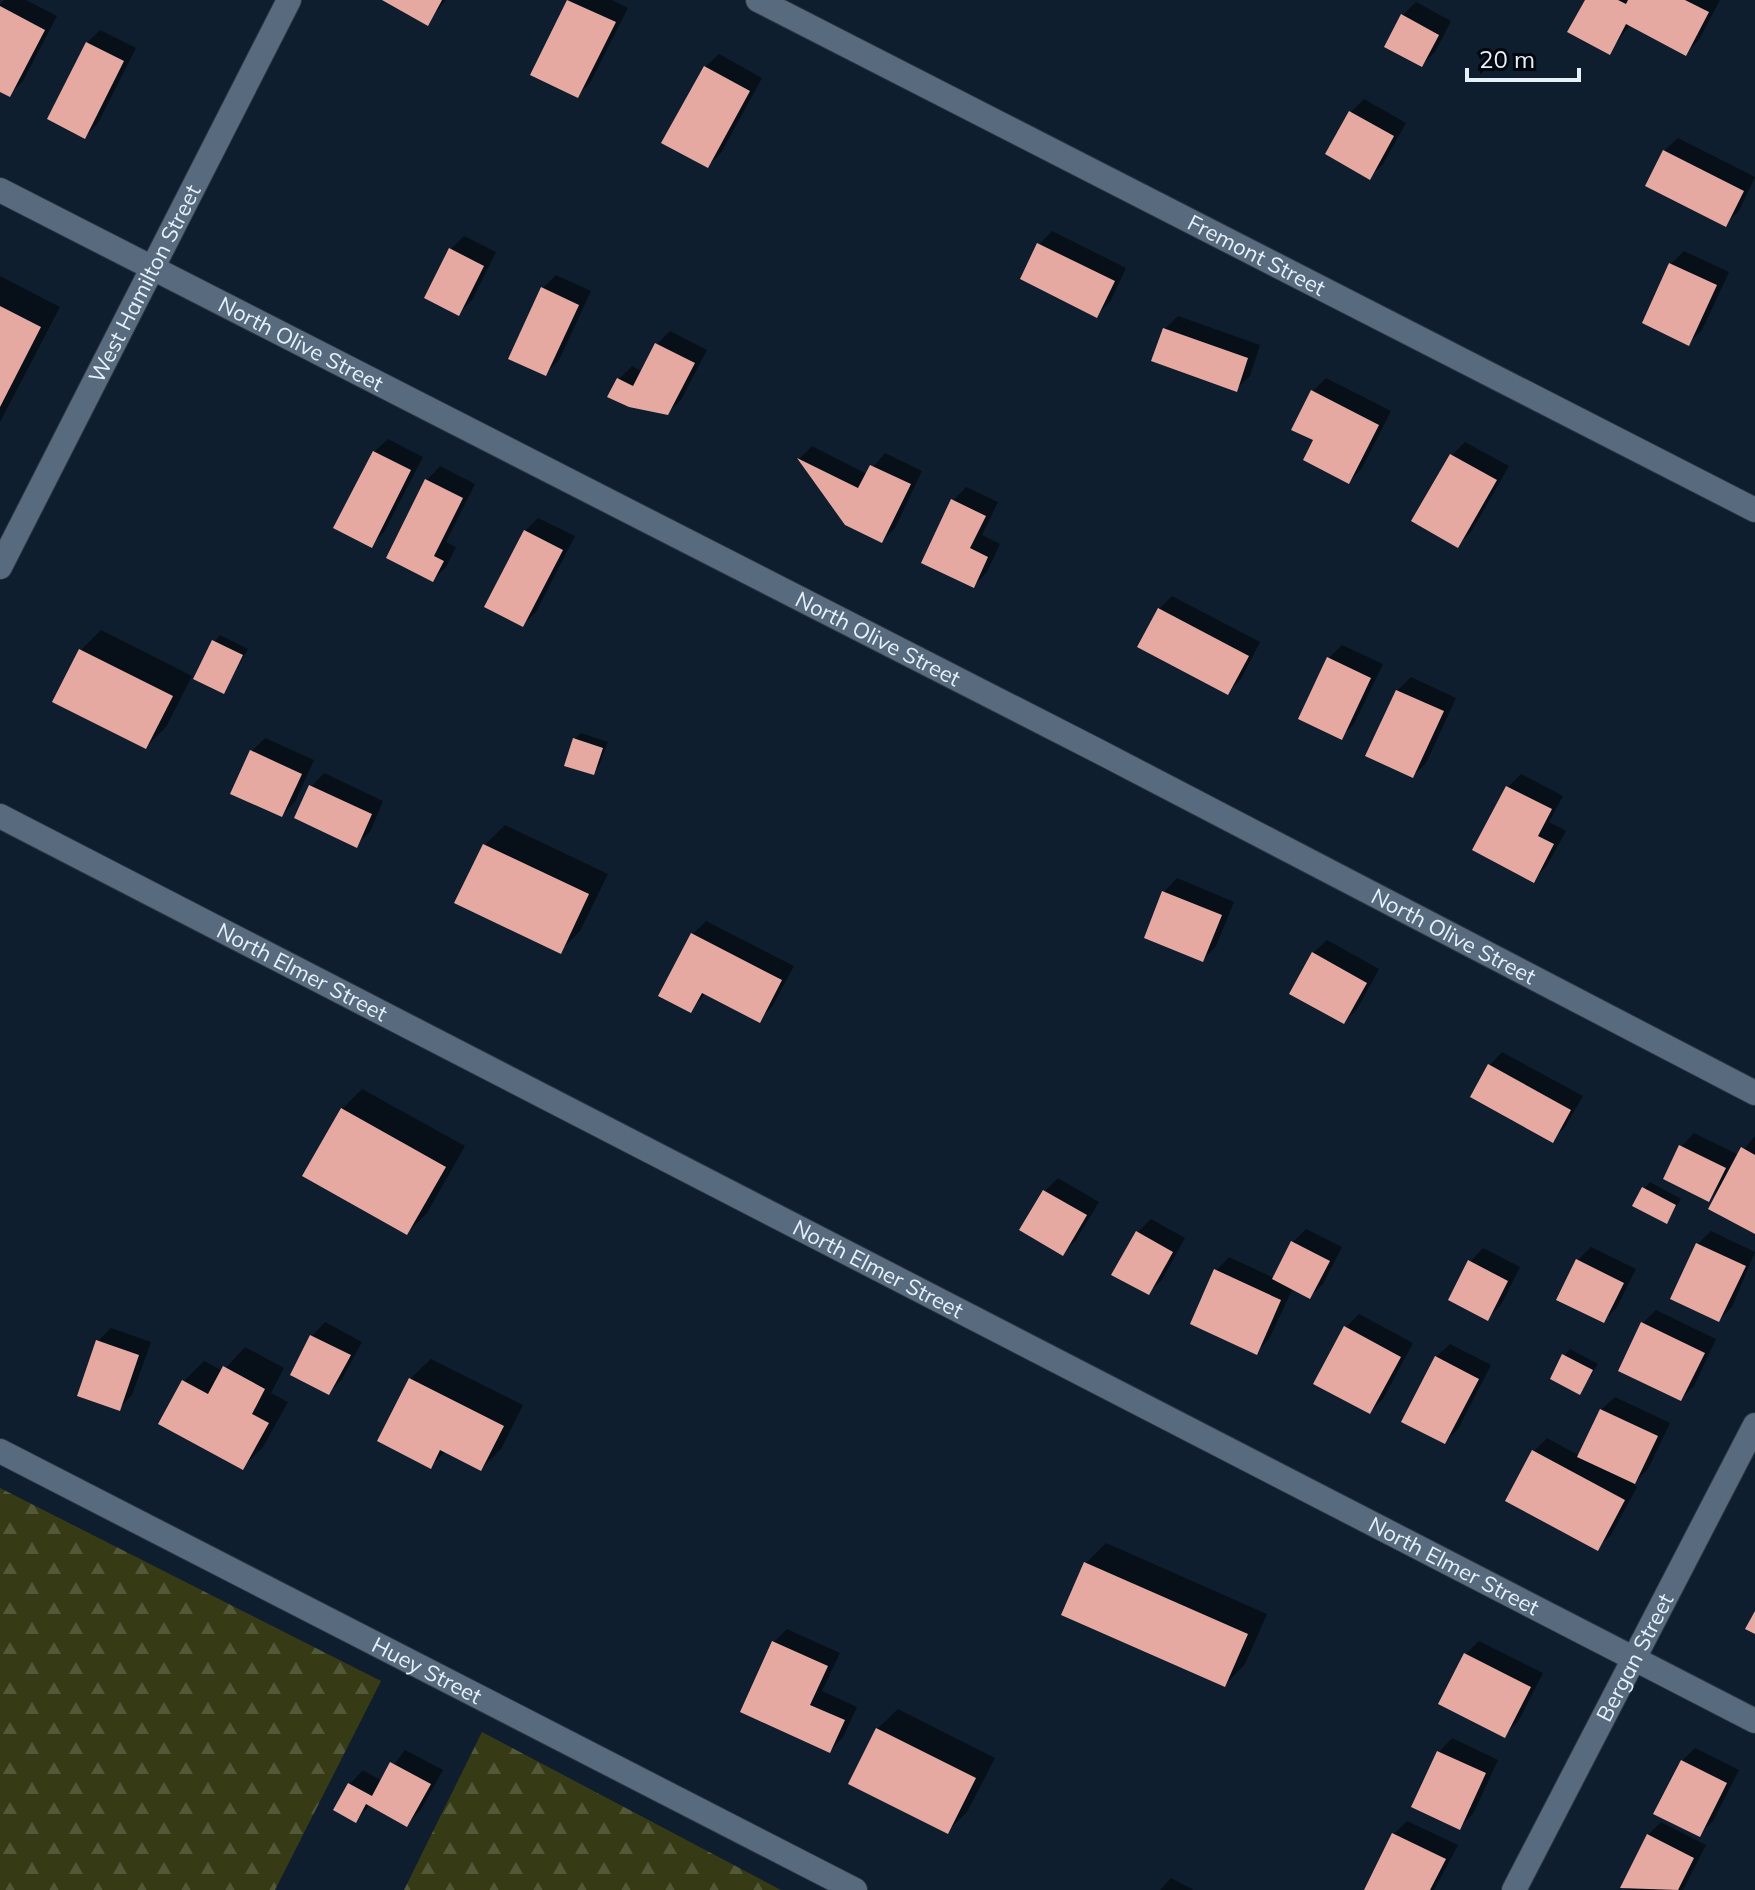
<svg xmlns="http://www.w3.org/2000/svg" width="1755" height="1890" viewBox="0 0 1755 1890" font-family="Mulish,sans-serif">
<style>
.forest{fill:url(#forest-firs)}
.shadow{fill:#0007}
.building{fill:#e5a9a1}
.lines{fill:none;stroke-linecap:round;stroke-linejoin:round}
.minor-casing{stroke:#2e3643;stroke-width:26}
.minor{stroke:#586b7e;stroke-width:24}
.labels{text-anchor:middle;stroke-width:8;stroke-linejoin:round;paint-order:stroke}
.street-label{font-size:22px;fill:#e5f0fb;stroke:#03080e}
</style>
<defs>
<pattern id="forest-firs" width="22" height="20" patternUnits="userSpaceOnUse" patternTransform="scale(2)"><rect width="22" height="20" fill="#363b15"/><path d="M5 1l3.5 6h-7zM16 11l3.5 6h-7z" fill="#535838"/></pattern>
</defs>
<rect width="100%" height="100%" fill="#0e1e2e"/>
<!-- forest -->
<g class="forest">
<path d="M 0,1488 L 381,1681 L 275,1890 L 0,1890 Z"/>
<path d="M 482,1732 L 781,1890 L 404,1890 Z"/>
</g>
<!-- shadow -->
<g class="shadow">
<path d="M 4,0 L 26,0 L 57,16 L 23,81 L 10,94 L 0,89 L 0,4 Z"/>
<path d="M 386,0 L 446,0 L 427,23 Z"/>
<path d="M 569,0 L 612,0 L 628,8 L 590,83 L 577,96 L 533,74 Z"/>
<path d="M 1587,0 L 1720,0 L 1699,40 L 1686,53 L 1631,24 L 1609,53 Z"/>
<path d="M 1416,2 L 1451,21 L 1435,52 L 1422,65 L 1403,15 Z"/>
<path d="M 100,30 L 136,48 L 98,123 L 85,137 L 87,43 Z"/>
<path d="M 719,54 L 762,78 L 721,153 L 708,166 L 705,67 Z"/>
<path d="M 1364,99 L 1406,123 L 1383,164 L 1370,177 L 1327,153 L 1351,112 Z"/>
<path d="M 1678,138 L 1755,177 L 1739,211 L 1725,224 L 1664,151 Z"/>
<path d="M 1052,231 L 1126,268 L 1110,302 L 1096,315 L 1039,245 Z"/>
<path d="M 464,236 L 496,252 L 472,300 L 459,314 L 451,249 Z"/>
<path d="M 1684,251 L 1729,272 L 1702,330 L 1689,343 L 1671,264 Z"/>
<path d="M 556,275 L 591,291 L 559,360 L 545,374 L 543,288 Z"/>
<path d="M 0,276 L 60,307 L 0,422 Z"/>
<path d="M 1178,316 L 1260,345 L 1250,376 L 1236,389 L 1165,329 Z"/>
<path d="M 670,331 L 707,350 L 681,400 L 667,413 L 618,380 L 632,366 L 643,372 L 657,344 Z"/>
<path d="M 1326,378 L 1391,411 L 1362,468 L 1349,482 L 1315,440 L 1313,391 Z"/>
<path d="M 388,439 L 423,457 L 384,532 L 371,545 L 374,452 Z"/>
<path d="M 1465,442 L 1509,466 L 1471,532 L 1458,545 L 1414,521 L 1452,455 Z"/>
<path d="M 812,446 L 867,474 L 885,453 L 922,471 L 895,528 L 882,541 L 847,524 L 799,459 Z"/>
<path d="M 440,466 L 475,484 L 446,542 L 456,547 L 446,567 L 433,580 L 388,558 L 427,480 Z"/>
<path d="M 966,487 L 998,502 L 982,535 L 1000,544 L 987,572 L 974,586 L 953,501 Z"/>
<path d="M 538,518 L 575,536 L 536,612 L 523,625 L 525,531 Z"/>
<path d="M 1172,596 L 1260,642 L 1241,679 L 1227,693 L 1159,609 Z"/>
<path d="M 101,630 L 192,676 L 166,727 L 146,747 L 81,650 Z"/>
<path d="M 220,635 L 248,649 L 224,692 L 214,642 Z"/>
<path d="M 1342,645 L 1383,664 L 1354,724 L 1341,737 L 1329,658 Z"/>
<path d="M 1411,677 L 1456,698 L 1426,763 L 1413,776 L 1397,691 Z"/>
<path d="M 581,733 L 608,742 L 599,766 L 593,773 L 575,739 Z"/>
<path d="M 265,738 L 314,760 L 295,802 L 282,815 L 252,751 Z"/>
<path d="M 324,773 L 383,801 L 370,832 L 356,845 L 311,787 Z"/>
<path d="M 1521,774 L 1563,796 L 1549,822 L 1566,831 L 1546,867 L 1533,880 L 1508,787 Z"/>
<path d="M 505,825 L 608,874 L 580,931 L 560,951 L 485,845 Z"/>
<path d="M 1177,878 L 1234,902 L 1216,946 L 1203,960 L 1146,937 L 1164,892 Z"/>
<path d="M 706,921 L 794,966 L 772,1007 L 759,1020 L 706,993 L 691,1010 L 693,934 Z"/>
<path d="M 1327,940 L 1379,969 L 1357,1009 L 1344,1022 L 1291,993 L 1313,953 Z"/>
<path d="M 1502,1052 L 1583,1096 L 1565,1127 L 1552,1140 L 1489,1066 Z"/>
<path d="M 362,1089 L 465,1146 L 427,1213 L 407,1233 L 342,1109 Z"/>
<path d="M 1694,1133 L 1739,1155 L 1755,1136 L 1755,1232 L 1719,1189 L 1709,1199 L 1681,1147 Z"/>
<path d="M 1058,1178 L 1099,1202 L 1076,1240 L 1062,1254 L 1045,1191 Z"/>
<path d="M 1650,1182 L 1681,1199 L 1667,1222 L 1644,1189 Z"/>
<path d="M 1151,1219 L 1185,1238 L 1162,1280 L 1148,1293 L 1138,1232 Z"/>
<path d="M 1306,1229 L 1342,1247 L 1323,1284 L 1310,1297 L 1293,1288 L 1269,1339 L 1256,1353 L 1216,1271 L 1229,1257 L 1274,1278 L 1293,1242 Z"/>
<path d="M 1711,1231 L 1755,1252 L 1732,1307 L 1719,1320 L 1698,1244 Z"/>
<path d="M 1591,1247 L 1636,1269 L 1617,1307 L 1604,1321 L 1578,1260 Z"/>
<path d="M 1483,1248 L 1520,1267 L 1501,1305 L 1488,1318 L 1470,1262 Z"/>
<path d="M 1656,1310 L 1716,1339 L 1694,1386 L 1681,1399 L 1643,1323 Z"/>
<path d="M 1359,1314 L 1413,1343 L 1383,1399 L 1370,1412 L 1346,1327 Z"/>
<path d="M 325,1322 L 362,1342 L 342,1379 L 329,1393 L 292,1374 L 312,1336 Z"/>
<path d="M 111,1328 L 151,1342 L 132,1395 L 119,1409 L 98,1341 Z"/>
<path d="M 1450,1344 L 1491,1365 L 1458,1429 L 1445,1442 L 1436,1357 Z"/>
<path d="M 245,1347 L 284,1368 L 271,1393 L 288,1402 L 263,1447 L 243,1467 L 184,1381 L 204,1361 L 223,1371 Z"/>
<path d="M 1570,1349 L 1598,1364 L 1580,1393 L 1564,1356 Z"/>
<path d="M 431,1359 L 523,1405 L 501,1449 L 481,1469 L 446,1451 L 431,1466 L 410,1379 Z"/>
<path d="M 1615,1397 L 1670,1423 L 1648,1469 L 1633,1484 L 1637,1487 L 1611,1535 L 1598,1548 L 1534,1451 L 1547,1438 L 1580,1456 L 1601,1410 Z"/>
<path d="M 1106,1543 L 1267,1614 L 1245,1664 L 1225,1685 L 1086,1563 Z"/>
<path d="M 787,1629 L 840,1653 L 822,1691 L 857,1707 L 843,1737 L 830,1751 L 774,1642 Z"/>
<path d="M 1479,1641 L 1543,1673 L 1518,1722 L 1504,1735 L 1466,1654 Z"/>
<path d="M 898,1709 L 995,1758 L 967,1812 L 947,1832 L 877,1729 Z"/>
<path d="M 1452,1738 L 1498,1760 L 1473,1814 L 1460,1827 L 1414,1806 L 1439,1752 Z"/>
<path d="M 1695,1748 L 1739,1770 L 1713,1821 L 1700,1834 L 1682,1761 Z"/>
<path d="M 405,1750 L 443,1770 L 420,1811 L 407,1824 L 371,1804 L 356,1820 L 336,1809 L 350,1784 L 363,1770 L 382,1781 Z"/>
<path d="M 1407,1821 L 1458,1845 L 1434,1890 L 1366,1890 L 1394,1834 Z"/>
<path d="M 1661,1822 L 1706,1845 L 1683,1890 L 1629,1890 L 1622,1887 L 1648,1835 Z"/>
<path d="M 1171,1878 L 1194,1890 L 1160,1890 Z"/>
</g>
<!-- building -->
<g class="building">
<path d="M 382,0 L 442,0 L 428,26 Z"/>
<path d="M 567,0 L 616,22 L 578,98 L 530,75 Z"/>
<path d="M 1585,0 L 1618,0 L 1626,4 L 1628,0 L 1685,0 L 1709,12 L 1686,56 L 1626,24 L 1610,55 L 1567,32 Z"/>
<path d="M 0,6 L 45,30 L 10,97 L 0,92 Z"/>
<path d="M 1401,14 L 1439,35 L 1422,67 L 1384,47 Z"/>
<path d="M 86,42 L 124,61 L 85,139 L 47,119 Z"/>
<path d="M 704,66 L 750,91 L 708,168 L 661,143 Z"/>
<path d="M 1349,111 L 1394,136 L 1370,180 L 1325,154 Z"/>
<path d="M 1663,150 L 1744,191 L 1726,227 L 1645,186 Z"/>
<path d="M 1037,243 L 1115,281 L 1097,318 L 1020,279 Z"/>
<path d="M 449,248 L 484,266 L 459,316 L 424,298 Z"/>
<path d="M 1669,263 L 1717,285 L 1689,346 L 1642,323 Z"/>
<path d="M 541,287 L 579,305 L 546,376 L 508,359 Z"/>
<path d="M 0,306 L 41,327 L 0,407 Z"/>
<path d="M 1163,328 L 1248,358 L 1237,392 L 1151,361 Z"/>
<path d="M 655,343 L 695,363 L 668,415 L 629,407 L 607,397 L 617,378 L 633,386 Z"/>
<path d="M 1311,390 L 1379,425 L 1349,484 L 1303,460 L 1313,440 L 1291,430 Z"/>
<path d="M 373,451 L 411,470 L 372,548 L 333,528 Z"/>
<path d="M 1450,454 L 1497,480 L 1458,548 L 1411,521 Z"/>
<path d="M 797,458 L 858,488 L 870,465 L 911,484 L 882,543 L 845,525 Z"/>
<path d="M 425,479 L 463,498 L 434,556 L 444,561 L 433,582 L 386,558 Z"/>
<path d="M 951,499 L 986,516 L 970,548 L 988,557 L 974,588 L 921,563 Z"/>
<path d="M 524,530 L 563,550 L 523,627 L 484,607 Z"/>
<path d="M 1158,608 L 1249,656 L 1228,695 L 1137,647 Z"/>
<path d="M 212,640 L 243,655 L 224,694 L 193,679 Z"/>
<path d="M 79,649 L 173,696 L 146,749 L 52,702 Z"/>
<path d="M 1327,657 L 1371,678 L 1342,740 L 1298,719 Z"/>
<path d="M 1396,690 L 1444,711 L 1413,778 L 1365,756 Z"/>
<path d="M 573,738 L 603,748 L 594,775 L 564,766 Z"/>
<path d="M 250,750 L 302,774 L 282,817 L 230,794 Z"/>
<path d="M 309,785 L 372,814 L 357,848 L 294,818 Z"/>
<path d="M 1506,786 L 1552,809 L 1538,836 L 1554,844 L 1534,883 L 1472,850 Z"/>
<path d="M 483,844 L 589,894 L 561,954 L 454,903 Z"/>
<path d="M 1162,891 L 1222,915 L 1203,962 L 1144,938 Z"/>
<path d="M 691,933 L 782,980 L 760,1023 L 702,993 L 691,1013 L 658,996 Z"/>
<path d="M 1312,952 L 1367,983 L 1344,1024 L 1289,994 Z"/>
<path d="M 1488,1064 L 1571,1110 L 1553,1143 L 1470,1097 Z"/>
<path d="M 341,1108 L 446,1167 L 407,1235 L 302,1176 Z"/>
<path d="M 1679,1145 L 1726,1168 L 1709,1202 L 1663,1179 Z"/>
<path d="M 1741,1147 L 1755,1155 L 1755,1234 L 1708,1209 Z"/>
<path d="M 1642,1187 L 1676,1205 L 1667,1224 L 1632,1206 Z"/>
<path d="M 1043,1190 L 1087,1215 L 1063,1256 L 1019,1230 Z"/>
<path d="M 1136,1231 L 1173,1252 L 1149,1295 L 1111,1275 Z"/>
<path d="M 1291,1241 L 1330,1261 L 1310,1299 L 1272,1279 Z"/>
<path d="M 1696,1243 L 1746,1266 L 1719,1322 L 1670,1299 Z"/>
<path d="M 1576,1259 L 1624,1283 L 1604,1323 L 1556,1300 Z"/>
<path d="M 1468,1260 L 1508,1281 L 1488,1321 L 1448,1300 Z"/>
<path d="M 1214,1269 L 1281,1300 L 1257,1355 L 1190,1324 Z"/>
<path d="M 1641,1322 L 1705,1353 L 1681,1401 L 1618,1371 Z"/>
<path d="M 1344,1326 L 1401,1357 L 1370,1414 L 1313,1384 Z"/>
<path d="M 310,1335 L 351,1355 L 329,1395 L 290,1375 Z"/>
<path d="M 96,1340 L 139,1355 L 120,1411 L 77,1396 Z"/>
<path d="M 1562,1354 L 1593,1370 L 1580,1395 L 1550,1379 Z"/>
<path d="M 1435,1356 L 1479,1379 L 1445,1444 L 1401,1422 Z"/>
<path d="M 223,1366 L 265,1389 L 252,1414 L 269,1423 L 243,1470 L 158,1424 L 182,1380 L 208,1394 Z"/>
<path d="M 409,1378 L 504,1426 L 481,1471 L 440,1450 L 431,1469 L 377,1441 Z"/>
<path d="M 1600,1409 L 1658,1436 L 1635,1484 L 1577,1457 Z"/>
<path d="M 1532,1450 L 1625,1500 L 1598,1551 L 1505,1501 Z"/>
<path d="M 1084,1562 L 1248,1634 L 1225,1687 L 1061,1615 Z"/>
<path d="M 1755,1611 L 1755,1634 L 1745,1629 Z"/>
<path d="M 772,1641 L 828,1666 L 810,1705 L 845,1720 L 830,1753 L 740,1712 Z"/>
<path d="M 1464,1653 L 1531,1687 L 1505,1738 L 1438,1704 Z"/>
<path d="M 876,1728 L 976,1778 L 948,1834 L 848,1784 Z"/>
<path d="M 1437,1751 L 1486,1773 L 1460,1830 L 1411,1807 Z"/>
<path d="M 1681,1760 L 1727,1783 L 1700,1837 L 1653,1814 Z"/>
<path d="M 390,1762 L 431,1784 L 407,1827 L 366,1804 L 356,1823 L 333,1810 L 348,1783 L 372,1796 Z"/>
<path d="M 1392,1833 L 1446,1859 L 1430,1890 L 1364,1890 Z"/>
<path d="M 1647,1834 L 1694,1858 L 1678,1890 L 1620,1888 Z"/>
</g>
<g class="lines">
<defs>
<g id="minor">
<path id="s1" d="M 758,0 L 1755,510"/>
<path id="s2" d="M 0,190 L 1100,752 L 1755,1093"/>
<path id="s3" d="M 0,567 L 289,0"/>
<path id="s4" d="M 0,816 L 1755,1721"/>
<path id="s5" d="M 0,1451 L 855,1890"/>
<path id="s6" d="M 1514,1890 L 1755,1425"/>
</g>
</defs>
<!-- minor casing -->
<use href="#minor" class="minor-casing"/>
<!-- minor -->
<use href="#minor" class="minor"/>
</g>
<g class="labels">
<!-- street labels -->
<g class="street-label">
<text dy="8" stroke="none"><textPath href="#s1" startOffset="560">Fremont Street</textPath></text>
<text dy="8" stroke="none"><textPath href="#s3" startOffset="318">West Hamilton Street</textPath></text>
<text dy="8" stroke="none"><textPath href="#s2" startOffset="338">North Olive Street</textPath></text>
<text dy="8" stroke="none"><textPath href="#s2" startOffset="986">North Olive Street</textPath></text>
<text dy="8" stroke="none"><textPath href="#s2" startOffset="1634">North Olive Street</textPath></text>
<text dy="8" stroke="none"><textPath href="#s4" startOffset="340">North Elmer Street</textPath></text>
<text dy="8" stroke="none"><textPath href="#s4" startOffset="988">North Elmer Street</textPath></text>
<text dy="8" stroke="none"><textPath href="#s4" startOffset="1636">North Elmer Street</textPath></text>
<text dy="8" stroke="none"><textPath href="#s6" startOffset="262">Bergan Street</textPath></text>
<text dy="8" stroke="none"><textPath href="#s5" startOffset="480">Huey Street</textPath></text>
</g>
</g>
<!-- scale -->
<path d="M1467 68v12h112v-12" fill="none" stroke="#e5f0fb" stroke-width="4"/>
<text x="1479" y="68" font-size="24" fill="#e5f0fb" stroke="#03080e" stroke-width="6" paint-order="stroke">20 m</text>
</svg>
